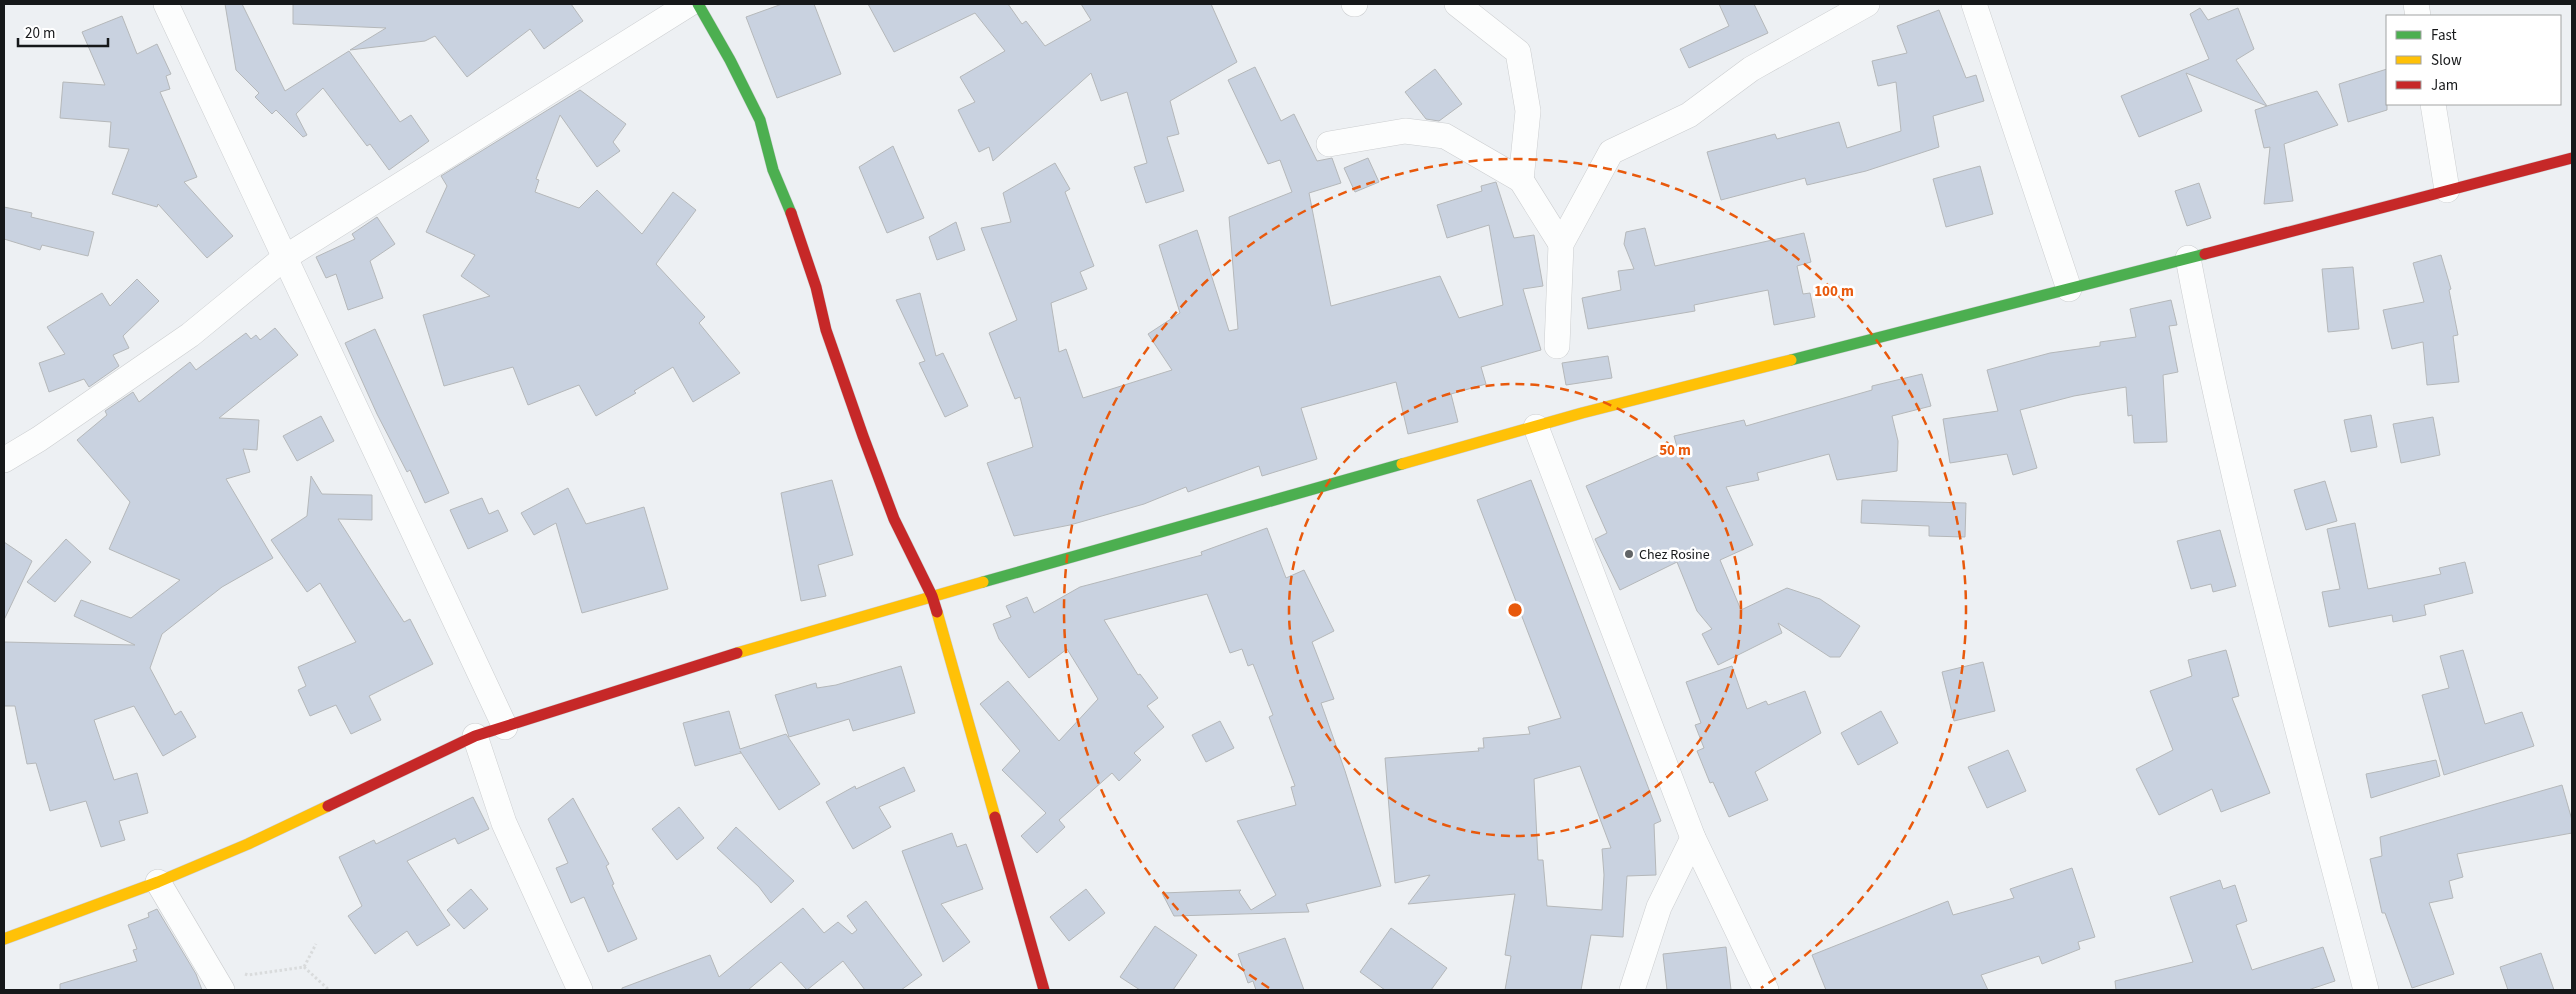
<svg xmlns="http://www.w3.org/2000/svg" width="2576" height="994" viewBox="0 0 2576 994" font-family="'Source Sans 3',sans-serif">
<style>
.building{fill:#c9d2e0;stroke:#b5b8ba;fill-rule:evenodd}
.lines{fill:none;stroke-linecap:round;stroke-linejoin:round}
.street-casing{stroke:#ccced0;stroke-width:26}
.fast-casing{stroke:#ccced0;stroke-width:12}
.slow-casing{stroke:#ccced0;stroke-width:12}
.jam-casing{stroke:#ccced0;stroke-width:12}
.path{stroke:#d9dbdc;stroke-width:3;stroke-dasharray:2.5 2.5;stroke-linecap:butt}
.street{stroke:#fcfdfd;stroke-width:25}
.fast{stroke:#4caf50;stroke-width:11}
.slow{stroke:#ffc107;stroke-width:11}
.jam{stroke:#c62828;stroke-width:11}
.ring{fill:none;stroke:#e8590c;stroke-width:2.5;stroke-dasharray:9 6}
.poi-dot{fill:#616466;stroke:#fff;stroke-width:2}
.labels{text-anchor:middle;stroke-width:5;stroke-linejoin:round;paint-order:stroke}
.poi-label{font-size:14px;fill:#16181a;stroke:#fff;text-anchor:start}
.centre{fill:#e8590c;stroke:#fff;stroke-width:2.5}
.ring-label{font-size:15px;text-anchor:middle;font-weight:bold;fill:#e8590c;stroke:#fff;stroke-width:5;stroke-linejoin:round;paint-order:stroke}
</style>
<rect width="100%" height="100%" fill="#edf0f3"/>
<!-- building -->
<g class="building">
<path d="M 225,4 L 242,4 L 285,91 L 349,51 L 400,122 L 411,115 L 429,141 L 389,170 L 370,144 L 367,146 L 323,88 L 296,114 L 307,135 L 303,137 L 276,110 L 272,114 L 255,97 L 259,93 L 236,70 Z"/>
<path d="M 293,4 L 571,4 L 583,21 L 544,49 L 530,29 L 467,77 L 435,36 L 425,41 L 350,50 L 386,28 L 293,24 Z"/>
<path d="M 782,4 L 814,4 L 841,74 L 777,98 L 746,17 Z"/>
<path d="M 868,4 L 1008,4 L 1022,24 L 1026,21 L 1045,46 L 1091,20 L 1081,4 L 1211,4 L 1237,62 L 1170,101 L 1179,134 L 1167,137 L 1184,191 L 1146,203 L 1134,167 L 1147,163 L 1127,92 L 1101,101 L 1091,73 L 993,161 L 989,147 L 979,152 L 958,110 L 975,102 L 960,77 L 1005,51 L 975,13 L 894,52 Z"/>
<path d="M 1719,4 L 1754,4 L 1768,33 L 1689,68 L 1680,49 L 1729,26 Z"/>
<path d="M 2200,8 L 2208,20 L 2238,8 L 2254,49 L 2236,60 L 2267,106 L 2317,91 L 2338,125 L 2284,144 L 2293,201 L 2264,204 L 2270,147 L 2264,148 L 2255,110 L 2267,106 L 2186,73 L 2202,111 L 2139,137 L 2121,96 L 2209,59 L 2190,14 Z"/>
<path d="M 1939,10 L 1966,78 L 1976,75 L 1984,101 L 1933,116 L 1939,147 L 1866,171 L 1807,185 L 1805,178 L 1721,200 L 1707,152 L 1775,134 L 1777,139 L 1839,122 L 1847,148 L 1901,131 L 1896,82 L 1878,86 L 1872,61 L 1907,53 L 1897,26 Z"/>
<path d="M 122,16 L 137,54 L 157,44 L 171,74 L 166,76 L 170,89 L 160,92 L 197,177 L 184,182 L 233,236 L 207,258 L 158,204 L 157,207 L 112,194 L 129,149 L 109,147 L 111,122 L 60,118 L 63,82 L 105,85 L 82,32 Z"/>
<path d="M 1255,67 L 1281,121 L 1294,114 L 1317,161 L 1332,158 L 1341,183 L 1309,193 L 1331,306 L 1440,276 L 1459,318 L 1503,305 L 1489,225 L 1447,238 L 1437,205 L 1482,191 L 1481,186 L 1496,182 L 1514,238 L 1534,235 L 1543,286 L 1523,289 L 1541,350 L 1481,367 L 1486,384 L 1451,394 L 1458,422 L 1408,434 L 1396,382 L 1301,408 L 1317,459 L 1262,476 L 1259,466 L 1188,492 L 1186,487 L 1144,504 L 1070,525 L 1014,536 L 987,463 L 1033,447 L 1020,397 L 1015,399 L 989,333 L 1017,320 L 981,228 L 1011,222 L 1003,193 L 1055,163 L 1070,189 L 1065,192 L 1094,266 L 1080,272 L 1087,289 L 1051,303 L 1059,352 L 1066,349 L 1083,398 L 1172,370 L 1148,334 L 1180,313 L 1159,245 L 1197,230 L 1229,331 L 1238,329 L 1229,217 L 1292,192 L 1280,160 L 1268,164 L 1228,80 Z"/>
<path d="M 1435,69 L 1462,104 L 1439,121 L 1426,119 L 1405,92 Z"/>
<path d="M 2387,69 L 2387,110 L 2348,122 L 2339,84 Z"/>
<path d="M 580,90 L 626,124 L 613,142 L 620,151 L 597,167 L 560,115 L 536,179 L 539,180 L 535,192 L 579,208 L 597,190 L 642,234 L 673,192 L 696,210 L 656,264 L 705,317 L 699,323 L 740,373 L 693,402 L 673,367 L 634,391 L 636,393 L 596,416 L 579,385 L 528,405 L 513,367 L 444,386 L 423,315 L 490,296 L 461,276 L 475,255 L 426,232 L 447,186 L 441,176 Z"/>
<path d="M 893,146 L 924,218 L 887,233 L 859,167 Z"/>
<path d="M 1368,158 L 1379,182 L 1355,192 L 1344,168 Z"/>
<path d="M 1980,166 L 1993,214 L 1946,227 L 1933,179 Z"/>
<path d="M 2199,183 L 2211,218 L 2187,226 L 2175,191 Z"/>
<path d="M 4,207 L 32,213 L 31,217 L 94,232 L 88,256 L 42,245 L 40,250 L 4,239 Z"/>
<path d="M 377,217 L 395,244 L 370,261 L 383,298 L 348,310 L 336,274 L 326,278 L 316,257 L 355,239 L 352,234 Z"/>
<path d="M 956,222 L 965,250 L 937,260 L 929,237 Z"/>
<path d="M 1645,228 L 1655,266 L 1804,233 L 1811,262 L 1797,266 L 1803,294 L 1810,293 L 1815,317 L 1774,325 L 1768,290 L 1694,305 L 1695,311 L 1588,329 L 1582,298 L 1621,290 L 1618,271 L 1634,269 L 1624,244 L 1626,232 Z"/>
<path d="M 2441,255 L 2451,289 L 2449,290 L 2458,335 L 2453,336 L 2459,382 L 2427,385 L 2423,342 L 2392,349 L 2383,310 L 2424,302 L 2413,263 Z"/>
<path d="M 2353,267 L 2359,329 L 2328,332 L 2322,269 Z"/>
<path d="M 137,279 L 159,301 L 123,336 L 129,348 L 113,355 L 119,366 L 89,387 L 84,379 L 49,392 L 39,363 L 65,354 L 47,327 L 102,293 L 110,306 Z"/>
<path d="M 920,293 L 936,356 L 943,353 L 968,406 L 945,417 L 919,363 L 925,361 L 896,300 Z"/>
<path d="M 2171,300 L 2177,325 L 2169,326 L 2178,372 L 2163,375 L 2167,442 L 2134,443 L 2132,415 L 2128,416 L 2126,387 L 2074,396 L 2020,410 L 2037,468 L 2013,475 L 2007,454 L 1950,463 L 1943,419 L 1998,411 L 1987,370 L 2050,353 L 2100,346 L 2100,342 L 2136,337 L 2130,309 Z"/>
<path d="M 275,328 L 298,355 L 219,418 L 259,420 L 257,450 L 243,449 L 250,472 L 226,479 L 273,558 L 222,587 L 162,634 L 150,668 L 175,715 L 181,711 L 196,737 L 163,756 L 134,706 L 94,720 L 114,780 L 137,773 L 148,813 L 119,821 L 125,840 L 101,847 L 86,801 L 50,811 L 36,763 L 27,764 L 15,706 L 4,706 L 4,642 L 135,645 L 74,616 L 81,600 L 131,618 L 180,580 L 109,549 L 130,502 L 77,440 L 107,415 L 105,411 L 133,392 L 139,402 L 190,362 L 196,370 L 246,333 L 251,339 L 256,335 L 260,340 Z"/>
<path d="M 375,329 L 449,493 L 425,503 L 410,470 L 407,472 L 377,414 L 345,343 Z"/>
<path d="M 1608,356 L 1612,378 L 1566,385 L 1562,363 Z"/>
<path d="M 1922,374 L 1931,406 L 1892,416 L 1898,441 L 1897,471 L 1837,480 L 1829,454 L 1757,473 L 1759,480 L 1726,487 L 1753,545 L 1720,560 L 1741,610 L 1787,588 L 1820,599 L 1860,626 L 1840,657 L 1830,657 L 1778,623 L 1782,633 L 1718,665 L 1702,634 L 1712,629 L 1697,611 L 1677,562 L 1620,590 L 1595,539 L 1607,533 L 1586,486 L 1677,447 L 1674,436 L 1744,420 L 1746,426 L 1872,390 L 1872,386 Z"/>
<path d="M 2371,415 L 2377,447 L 2351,452 L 2344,420 Z"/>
<path d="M 321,416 L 334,441 L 297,461 L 283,436 Z"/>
<path d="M 2433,417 L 2440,455 L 2401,463 L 2393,424 Z"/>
<path d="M 311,476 L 322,494 L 372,495 L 372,520 L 338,519 L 404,622 L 410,619 L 433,664 L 369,696 L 381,720 L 351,734 L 336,705 L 310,716 L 298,690 L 306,686 L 298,667 L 356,642 L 320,583 L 307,592 L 271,540 L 307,516 Z"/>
<path d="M 832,480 L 853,555 L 818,565 L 826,596 L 801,601 L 781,493 Z"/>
<path d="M 1531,480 L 1661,821 L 1654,824 L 1656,875 L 1627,876 L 1623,937 L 1591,935 L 1581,990 L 1505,990 L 1511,956 L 1505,955 L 1515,894 L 1408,904 L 1430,875 L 1395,883 L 1385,758 L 1479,751 L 1478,748 L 1484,748 L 1483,738 L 1530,734 L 1528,727 L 1561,718 L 1477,500 ZM 1580,766 L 1611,848 L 1602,849 L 1604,875 L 1602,910 L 1547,906 L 1543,860 L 1538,860 L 1534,779 Z"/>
<path d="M 2325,481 L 2337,521 L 2306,530 L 2294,490 Z"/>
<path d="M 568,488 L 586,524 L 644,507 L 668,589 L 582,613 L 556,523 L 534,535 L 521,513 Z"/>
<path d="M 482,498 L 489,514 L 498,510 L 508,531 L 468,549 L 450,510 Z"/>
<path d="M 1862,500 L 1966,503 L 1965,537 L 1929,536 L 1929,526 L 1861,523 Z"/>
<path d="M 2355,523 L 2368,589 L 2441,574 L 2439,568 L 2465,562 L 2473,593 L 2424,605 L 2426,615 L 2393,622 L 2392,615 L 2329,627 L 2322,592 L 2340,589 L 2327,529 Z"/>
<path d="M 1267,528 L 1286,578 L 1304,570 L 1334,631 L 1312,642 L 1334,699 L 1321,703 L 1345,771 L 1381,886 L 1306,904 L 1309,912 L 1174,916 L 1162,893 L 1241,890 L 1239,892 L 1251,910 L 1276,895 L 1237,821 L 1296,805 L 1291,787 L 1295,786 L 1269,717 L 1273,715 L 1253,664 L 1248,666 L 1242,649 L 1230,653 L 1207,594 L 1104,620 L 1138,675 L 1140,674 L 1158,698 L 1147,706 L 1164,727 L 1134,753 L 1141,760 L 1119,781 L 1112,773 L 1059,820 L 1065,827 L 1037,853 L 1021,836 L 1046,813 L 1002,770 L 1020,751 L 980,704 L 1008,681 L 1059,741 L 1098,699 L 1067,649 L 1029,678 L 999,639 L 993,624 L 1011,617 L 1006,606 L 1027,597 L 1034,613 L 1080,587 L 1202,555 L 1201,552 Z"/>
<path d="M 2220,530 L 2236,586 L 2213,592 L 2211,584 L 2191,589 L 2177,541 Z"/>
<path d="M 66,539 L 91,562 L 55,602 L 27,582 Z"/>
<path d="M 4,542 L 32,561 L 4,620 Z"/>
<path d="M 2226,650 L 2239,696 L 2232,698 L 2270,793 L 2221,812 L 2212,789 L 2159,815 L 2136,769 L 2173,750 L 2150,691 L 2192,676 L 2188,660 Z"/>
<path d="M 2463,650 L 2485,724 L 2522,712 L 2534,746 L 2444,775 L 2422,695 L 2449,688 L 2440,656 Z"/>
<path d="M 1983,662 L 1995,711 L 1954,721 L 1942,672 Z"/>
<path d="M 901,666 L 915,713 L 853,731 L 849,719 L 789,737 L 775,695 L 816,683 L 817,688 L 836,685 Z"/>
<path d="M 1732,666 L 1747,709 L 1766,701 L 1768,705 L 1805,691 L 1821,733 L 1755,772 L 1768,800 L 1729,817 L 1713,782 L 1710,783 L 1697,751 L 1704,748 L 1695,725 L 1701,723 L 1686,682 Z"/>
<path d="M 729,711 L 740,749 L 786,734 L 820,784 L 779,810 L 740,751 L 741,753 L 695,766 L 683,723 Z"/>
<path d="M 1881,711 L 1898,743 L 1858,765 L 1841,733 Z"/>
<path d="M 1220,721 L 1234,748 L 1206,762 L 1192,735 Z"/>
<path d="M 2008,750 L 2026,791 L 1987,808 L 1968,767 Z"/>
<path d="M 2436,760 L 2440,776 L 2371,798 L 2366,774 Z"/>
<path d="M 904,767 L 915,791 L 879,807 L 891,827 L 853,849 L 826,802 L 855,786 L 856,789 Z"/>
<path d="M 2562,785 L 2572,820 L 2572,833 L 2457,854 L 2463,877 L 2449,881 L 2453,898 L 2429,903 L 2454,974 L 2412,988 L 2385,913 L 2382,913 L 2370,859 L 2382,856 L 2380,837 Z"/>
<path d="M 473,797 L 489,829 L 458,844 L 455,838 L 407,861 L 450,925 L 417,946 L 407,931 L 375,954 L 348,916 L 362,906 L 339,857 L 374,840 L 376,844 Z"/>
<path d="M 573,798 L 609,864 L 606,866 L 614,884 L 612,885 L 637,939 L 608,952 L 584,897 L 571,903 L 556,868 L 568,863 L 548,819 Z"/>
<path d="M 679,807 L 704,838 L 677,860 L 652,829 Z"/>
<path d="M 736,827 L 794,881 L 771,903 L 759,887 L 717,848 Z"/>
<path d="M 952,833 L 957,847 L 966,844 L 983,889 L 941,904 L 970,942 L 943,962 L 902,851 Z"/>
<path d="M 2072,868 L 2095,937 L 2078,942 L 2080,949 L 2042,964 L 2039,956 L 1981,975 L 1988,990 L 1826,990 L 1812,955 L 1948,901 L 1953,915 L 2014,898 L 2010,889 Z"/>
<path d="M 2220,880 L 2223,889 L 2235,885 L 2247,921 L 2236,925 L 2252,970 L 2323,947 L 2335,981 L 2308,990 L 2116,990 L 2115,981 L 2193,962 L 2170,897 Z"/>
<path d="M 471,889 L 488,909 L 464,929 L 447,910 Z"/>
<path d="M 1086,889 L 1105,913 L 1069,941 L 1050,917 Z"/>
<path d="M 866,901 L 922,975 L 901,990 L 865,990 L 843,961 L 807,990 L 781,962 L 748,990 L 622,990 L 622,988 L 710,955 L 719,977 L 803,908 L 824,933 L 838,922 L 852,934 L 857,930 L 847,916 Z"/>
<path d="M 157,909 L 196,974 L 202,990 L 60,990 L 60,984 L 137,961 L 133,950 L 137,949 L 128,925 L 149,917 L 148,913 Z"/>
<path d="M 1155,926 L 1197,955 L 1173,990 L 1140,990 L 1120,977 Z"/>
<path d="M 1391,928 L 1447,968 L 1431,990 L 1385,990 L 1360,972 Z"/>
<path d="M 1285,938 L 1304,990 L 1256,990 L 1253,981 L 1248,983 L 1238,954 Z"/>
<path d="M 1726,947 L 1731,990 L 1667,990 L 1663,954 Z"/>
<path d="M 2541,953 L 2554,990 L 2508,990 L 2500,967 Z"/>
</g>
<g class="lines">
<defs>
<g id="street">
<path d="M 166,4 L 505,727"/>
<path d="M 1354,4 L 1355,4"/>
<path d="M 1457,4 L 1518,52 L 1528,111 L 1521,180"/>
<path d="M 1974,4 L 2069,289"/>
<path d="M 2416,4 L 2418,16"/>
<path d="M 2433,104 L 2447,190"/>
<path d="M 1329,144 L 1405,131 L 1445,136 L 1521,180 L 1561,244"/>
<path d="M 2188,258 C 2235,505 2303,747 2366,990"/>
<path d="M 1557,346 L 1561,244 L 1611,152 L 1689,115 L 1751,69 L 1867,4"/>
<path d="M 1536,427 L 1693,838 L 1766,990"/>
<path d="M 4,460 L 39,439 L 190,335 L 284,258 L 689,4"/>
<path d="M 475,736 L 504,823 L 580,990"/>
<path d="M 158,882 L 222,990"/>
<path d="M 1632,990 L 1659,907 L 1693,838"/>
</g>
<g id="fast">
<path d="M 698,4 L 730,60 L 760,120 L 773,170 L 791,213"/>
<path d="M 1791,360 L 2205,254"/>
<path d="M 983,582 L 1402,464"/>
</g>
<g id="slow">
<path d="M 1402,464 L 1582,413 L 1791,360"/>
<path d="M 937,612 L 995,817"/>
<path d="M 737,653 L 983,582"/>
<path d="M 4,939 L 158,882 L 248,844 L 328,806"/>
</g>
<g id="jam">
<path d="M 791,213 L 816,287 L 826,330 L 863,436 L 894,519 L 932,596 L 937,612"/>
<path d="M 2205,254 L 2572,158"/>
<path d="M 328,806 L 475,736 L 737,653"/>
<path d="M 995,817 L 1044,990"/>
</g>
</defs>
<!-- street casing -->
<use href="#street" class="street-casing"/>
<!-- fast casing -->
<use href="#fast" class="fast-casing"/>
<!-- slow casing -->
<use href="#slow" class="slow-casing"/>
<!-- jam casing -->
<use href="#jam" class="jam-casing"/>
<!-- path -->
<g class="path">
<path d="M 304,967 L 329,990"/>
<path d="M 245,974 L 248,975 L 304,967 L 316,944"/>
</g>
<!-- street -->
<use href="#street" class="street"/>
<!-- fast -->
<use href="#fast" class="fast"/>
<!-- slow -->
<use href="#slow" class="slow"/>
<!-- jam -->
<use href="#jam" class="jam"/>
</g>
<!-- distance rings -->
<g class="ring">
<circle cx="1515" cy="610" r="226"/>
<path d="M1269 988A451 451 0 1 1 1761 988"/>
</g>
<!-- markers -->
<circle class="poi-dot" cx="1629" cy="554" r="5"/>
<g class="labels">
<!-- poi labels -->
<g class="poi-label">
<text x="1639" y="559">Chez Rosine</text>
</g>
</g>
<circle cx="1515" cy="610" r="8" class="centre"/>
<g class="ring-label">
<text x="1834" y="296">100 m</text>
<text x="1675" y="455">50 m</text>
</g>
<!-- border -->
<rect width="2576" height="994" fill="none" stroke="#16181a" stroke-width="10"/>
<!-- legend -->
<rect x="2386" y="15" width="175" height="90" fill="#ffffff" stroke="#a2a3a3"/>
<rect x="2396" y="31" width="25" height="8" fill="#4caf50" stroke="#a2a3a3"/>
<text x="2431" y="40" font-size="15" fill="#16181a">Fast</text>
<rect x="2396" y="56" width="25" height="8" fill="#ffc107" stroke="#a2a3a3"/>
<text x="2431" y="65" font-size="15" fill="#16181a">Slow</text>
<rect x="2396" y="81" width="25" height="8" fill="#c62828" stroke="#a2a3a3"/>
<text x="2431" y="90" font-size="15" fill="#16181a">Jam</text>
<!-- scale -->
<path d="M18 38v8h90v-8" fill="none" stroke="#16181a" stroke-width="2.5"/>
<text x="25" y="38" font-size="15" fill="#16181a" stroke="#ffffff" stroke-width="4" paint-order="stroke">20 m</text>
</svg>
